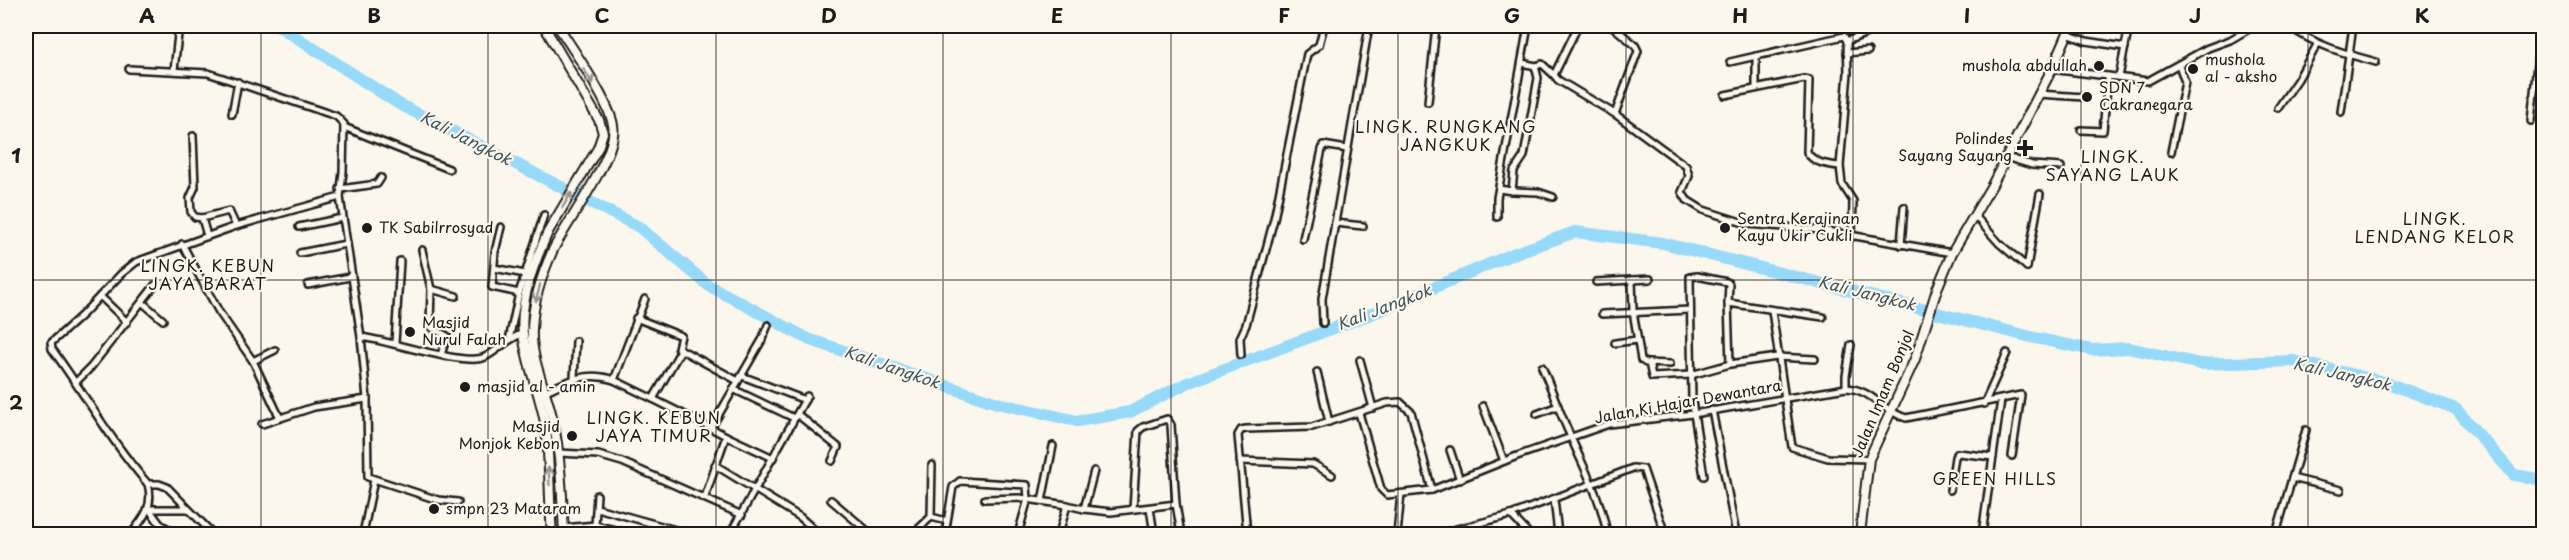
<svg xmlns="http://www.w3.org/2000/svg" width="2569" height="560" viewBox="0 0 2569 560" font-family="'Playpen Sans',sans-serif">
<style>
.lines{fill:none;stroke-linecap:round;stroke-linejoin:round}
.river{stroke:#96d9f8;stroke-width:12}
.minor-casing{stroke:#1c1c1c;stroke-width:10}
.secondary-casing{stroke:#1c1c1c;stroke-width:12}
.minor{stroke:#fbf7ec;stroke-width:5}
.secondary{stroke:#fbf7ec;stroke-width:8}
.oneway{stroke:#97948e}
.grid{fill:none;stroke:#1c1c1c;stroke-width:1.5;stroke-opacity:0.55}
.poi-dot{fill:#1c1c1c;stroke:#fbf7ec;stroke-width:2}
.labels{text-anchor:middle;stroke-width:4.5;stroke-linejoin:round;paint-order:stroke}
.poi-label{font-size:15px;fill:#1c1c1c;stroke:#fbf7ec;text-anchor:start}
.street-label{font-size:15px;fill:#1c1c1c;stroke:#fbf7ec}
.neighbourhood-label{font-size:16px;letter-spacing:1.5px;fill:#1c1c1c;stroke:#fbf7ec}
.water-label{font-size:16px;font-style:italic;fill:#41555e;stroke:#fbf7ec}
.neatline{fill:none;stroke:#1c1c1c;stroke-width:2}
.grid-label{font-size:20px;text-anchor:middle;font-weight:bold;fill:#1c1c1c}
</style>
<rect width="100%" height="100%" fill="#fbf7ec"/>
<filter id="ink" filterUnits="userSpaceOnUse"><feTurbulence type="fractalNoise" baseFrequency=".0167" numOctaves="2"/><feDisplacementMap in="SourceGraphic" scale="12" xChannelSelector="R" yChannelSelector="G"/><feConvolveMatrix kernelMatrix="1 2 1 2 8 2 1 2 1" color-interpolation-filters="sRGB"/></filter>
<g filter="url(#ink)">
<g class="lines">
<!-- river -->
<path class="river" d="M 279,26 L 399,104 L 639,227 L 708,285 L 808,339 L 997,403 L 1077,421 L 1130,412 L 1187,383 L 1374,313 L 1513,254 L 1575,232 L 1663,243 L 2035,338 L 2092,350 L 2129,348 L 2200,364 L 2294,361 L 2385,382 L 2456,409 L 2514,475 L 2544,480"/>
<defs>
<g id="minor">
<path d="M 1578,26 L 1554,75 L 1558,80 L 1615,114"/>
<path d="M 1612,26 L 1635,45 L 1638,51 L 1615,114 L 1686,166 L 1689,176 L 1682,192 L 1687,200 L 1703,210 L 1747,224 L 1821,230 L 1952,253"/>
<path d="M 2289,26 C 2314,45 2346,54 2376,62"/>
<path d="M 2067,34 L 2086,41 L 2125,47"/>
<path d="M 1847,53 L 1868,51"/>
<path d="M 1730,62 L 1844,36 L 1847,41"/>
<path d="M 1522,63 L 1536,66 L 1542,64 L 1554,75"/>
<path d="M 129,69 L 208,73 L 336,116 L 344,124 L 343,172 L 340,197 L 361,337 L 367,399 L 368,477 L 438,500 L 458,502"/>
<path d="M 2051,69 L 2148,81 L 2208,48 L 2230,40 L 2254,26"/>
<path d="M 174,70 L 179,26"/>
<path d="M 2119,77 L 2129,26"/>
<path d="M 1756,88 L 1756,56"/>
<path d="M 2038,94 L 2084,97"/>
<path d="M 1725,95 L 1804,79 L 1809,80 L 1807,152 C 1813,163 1828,165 1840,166 L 1842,184 L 1853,201 L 1852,237"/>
<path d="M 1428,102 L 1436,26"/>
<path d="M 2278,108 L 2298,79 L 2318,43"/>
<path d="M 2341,112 L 2353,26"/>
<path d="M 232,114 L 238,82"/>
<path d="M 2531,121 L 2541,26"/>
<path d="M 344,127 L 449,169"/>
<path d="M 2081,130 L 2103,131 L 2108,76"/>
<path d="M 193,136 L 195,187 L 190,198 L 191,212 L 195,217 L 202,218"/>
<path d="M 2171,152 L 2185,82 L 2179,65"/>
<path d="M 2006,157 L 2032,165 L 2061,167"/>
<path d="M 1840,166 L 1848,73 L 1847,41 L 1884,26"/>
<path d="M 340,189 L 377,184 L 381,178"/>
<path d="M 1499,189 L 1512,191 L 1514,171 L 1524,156 L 1538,78 L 1535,66"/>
<path d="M 1512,191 L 1538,192 L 1553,197"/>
<path d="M 1975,216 L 1999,243 L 2027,267"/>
<path d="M 1497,217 L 1497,198 L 1528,26"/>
<path d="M 1363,226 L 1335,223 L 1369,26"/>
<path d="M 299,227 L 342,218"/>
<path d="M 501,227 L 495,252 L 492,287 L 519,293 L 509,340"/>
<path d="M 207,236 L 202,218 L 229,211 L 236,226"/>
<path d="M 1303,239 L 1323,145 L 1347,149"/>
<path d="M 182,244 L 219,312 L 253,361 L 280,418"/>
<path d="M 1901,245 L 1904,207"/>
<path d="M 422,250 L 431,289 L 430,325 L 432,328 L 447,336 L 441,355"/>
<path d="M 300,253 L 346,244"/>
<path d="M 2027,267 L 2040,194"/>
<path d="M 494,268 L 525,274"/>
<path d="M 1632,280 L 1633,311 L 1641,360 L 1646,363 L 1670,364"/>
<path d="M 1596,282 L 1650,279"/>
<path d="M 308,285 L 350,277"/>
<path d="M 431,289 L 456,296"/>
<path d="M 519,293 L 544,215"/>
<path d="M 100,296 L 127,322"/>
<path d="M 143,303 L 163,320"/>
<path d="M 1772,311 L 1792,447 L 1828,458 L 1869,459"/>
<path d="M 1602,314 L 1690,310"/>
<path d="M 636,318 L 681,336 L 678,348 L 738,381"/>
<path d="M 1323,323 L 1322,299 L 1335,223"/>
<path d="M 361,337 C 387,340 466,367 485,357 C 499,350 508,338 524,333"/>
<path d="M 395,343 L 400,261"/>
<path d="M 1615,343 L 1637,340"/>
<path d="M 1241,355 L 1240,338 L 1246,325 L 1274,219 L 1307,54 L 1319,45 L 1324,26"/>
<path d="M 1360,360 L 1373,408"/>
<path d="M 253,361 L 275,350"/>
<path d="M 1649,363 L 1652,377 L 1691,375 L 1730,364 L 1728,303 L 1823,317"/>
<path d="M 1730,364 L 1777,357 L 1815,359"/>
<path d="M 1542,367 C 1552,390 1560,413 1570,435 C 1584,469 1601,498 1607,534"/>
<path d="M 1317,372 L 1329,422"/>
<path d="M 742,376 L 805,400"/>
<path d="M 574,378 L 576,341"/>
<path d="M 614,380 L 653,399 L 681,350"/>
<path d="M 76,382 L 91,367 L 155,285"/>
<path d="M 1846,388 L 1846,376 L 1851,345"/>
<path d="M 733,389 L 794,418"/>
<path d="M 546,391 C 569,380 588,371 614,380 L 645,299"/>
<path d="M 653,399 L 711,428"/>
<path d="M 1984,404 L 2007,353"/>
<path d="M 1483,406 L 1504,461"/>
<path d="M 1712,410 L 1736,534"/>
<path d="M 1359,413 L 1381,489 L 1387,495 L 1432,490 L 1517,456 L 1609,424 L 1693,414 L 1846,388 C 1872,389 1883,412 1906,418 L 2021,395 L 2012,456"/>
<path d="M 797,414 L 838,447 L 832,461"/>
<path d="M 1537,414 L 1558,406"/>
<path d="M 262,424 L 314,407 L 367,399"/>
<path d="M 726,436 L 773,458"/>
<path d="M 1450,450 L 1460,480"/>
<path d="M 559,453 L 598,455 L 622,462 L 742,515"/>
<path d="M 1240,461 L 1313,464 L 1332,475"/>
<path d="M 715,465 L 800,517 L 819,534"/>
<path d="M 932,465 L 931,517 L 947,521"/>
<path d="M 1704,476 L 1692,401 L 1690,277 L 1697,276 L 1727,282 L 1729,284 L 1728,303"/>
<path d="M 2292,478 L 2341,490"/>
<path d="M 1950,490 L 1955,457 L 1958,453 L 1993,457"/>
<path d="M 705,497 L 726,436 L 711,428 L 762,340 L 768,325"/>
<path d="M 985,499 L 1020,498 L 1067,505 L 1059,534"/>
<path d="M 1554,499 L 1558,534"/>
<path d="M 831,500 L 871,534"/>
<path d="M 1042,501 L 1053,446"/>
<path d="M 1067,505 L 1084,509 L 1094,471"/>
<path d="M 597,508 L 690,534"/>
<path d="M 1150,508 L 1154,534"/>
<path d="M 149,509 L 160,524 L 178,534"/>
<path d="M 149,509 L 187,509"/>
<path d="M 1084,509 L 1111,512 L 1176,504"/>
<path d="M 1133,509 L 1138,431 L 1143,427 L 1167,419 L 1171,425 L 1176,504 L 1181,534"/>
<path d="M 1511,515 L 1529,534"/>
<path d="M 595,525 L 597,495"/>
<path d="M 564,528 L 595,525 L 628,533"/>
<path d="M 131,534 C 144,518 154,506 148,484"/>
<path d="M 213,534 L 167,487 L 159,484 L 148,484 C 112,443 84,393 52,349 L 51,343 L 82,315 L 121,274 L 136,262 L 236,226 L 340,197"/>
<path d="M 363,534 L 374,480"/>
<path d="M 730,534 L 807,396"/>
<path d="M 913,534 L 931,517"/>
<path d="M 945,534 L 953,487 L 960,481 L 1027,485 L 1028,499 L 1018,534"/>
<path d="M 983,534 L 993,534"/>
<path d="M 1247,534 L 1238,435 L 1241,430 L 1246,429 L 1312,427 L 1387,403 L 1400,402 L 1411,412 L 1432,490"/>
<path d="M 1397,534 L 1401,494"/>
<path d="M 1437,534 L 1511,515 L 1633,468 L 1643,469 L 1644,472 L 1665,534"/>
<path d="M 1982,534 L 2001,400"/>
<path d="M 2276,534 L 2306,430"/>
</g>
<g id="secondary">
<path d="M 544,26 L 599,120 L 603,133 L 598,148 L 548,232 C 535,261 519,301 523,334 C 527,366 541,396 546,428 C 550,463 549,499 552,534"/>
<path d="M 558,26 C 572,48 609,101 613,125 C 619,154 567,221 553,250 C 542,274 533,302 532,329 C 530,359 547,391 553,421 C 561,458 562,497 564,534"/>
<path d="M 1860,534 L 1869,459 L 1915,359 L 1937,289 L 1952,253 L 1992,185 L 2054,65 L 2071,26"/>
</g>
</defs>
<!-- minor casing -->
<use href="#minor" class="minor-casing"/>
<!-- secondary casing -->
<use href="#secondary" class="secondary-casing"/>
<!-- minor -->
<use href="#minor" class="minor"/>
<!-- secondary -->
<use href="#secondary" class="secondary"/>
</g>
<!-- one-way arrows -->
<defs><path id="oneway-shaft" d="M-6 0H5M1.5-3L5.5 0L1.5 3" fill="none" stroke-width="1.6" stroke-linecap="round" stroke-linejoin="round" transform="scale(1.5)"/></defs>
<g class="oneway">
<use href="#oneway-shaft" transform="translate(588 76) rotate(59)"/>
<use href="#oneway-shaft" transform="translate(567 200) rotate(-59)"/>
<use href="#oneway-shaft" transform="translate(538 293) rotate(104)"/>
<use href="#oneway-shaft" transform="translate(549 476) rotate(-93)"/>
</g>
</g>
<!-- grid -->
<path class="grid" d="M 261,26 L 261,534M 488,26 L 488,534M 716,26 L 716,534M 943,26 L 943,534M 1171,26 L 1171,534M 1398,26 L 1398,534M 1626,26 L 1626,534M 1853,26 L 1853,534M 2081,26 L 2081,534M 2308,26 L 2308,534M 26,280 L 2544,280"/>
<!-- markers -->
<g class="poi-dot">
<circle cx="2099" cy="66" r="6"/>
<circle cx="2193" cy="69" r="6"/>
<circle cx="2087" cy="97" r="6"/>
<path d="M2022 139h6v6h6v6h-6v6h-6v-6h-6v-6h6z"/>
<circle cx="367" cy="228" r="6"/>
<circle cx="1725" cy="228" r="6"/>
<circle cx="410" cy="332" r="6"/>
<circle cx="465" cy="387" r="6"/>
<circle cx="572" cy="436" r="6"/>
<circle cx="434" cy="509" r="6"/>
</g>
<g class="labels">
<!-- poi labels -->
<g class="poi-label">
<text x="2205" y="65">mushola<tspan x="2205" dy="17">al - aksho</tspan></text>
<text x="2087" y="71" text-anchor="end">mushola abdullah</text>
<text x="2099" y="93">SDN 7<tspan x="2099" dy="17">Cakranegara</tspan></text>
<text x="2012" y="144" text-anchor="end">Polindes<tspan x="2012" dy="17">Sayang Sayang</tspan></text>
<text x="1737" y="224">Sentra Kerajinan<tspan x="1737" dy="17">Kayu Ukir Cukli</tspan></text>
<text x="379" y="233">TK Sabilrrosyad</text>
<text x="422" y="328">Masjid<tspan x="422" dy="17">Nurul Falah</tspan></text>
<text x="477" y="392">masjid al - amin</text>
<text x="560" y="432" text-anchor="end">Masjid<tspan x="560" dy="17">Monjok Kebon</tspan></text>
<text x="446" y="514">smpn 23 Mataram</text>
</g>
<!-- street labels -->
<g class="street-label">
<text transform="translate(1883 394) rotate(-67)" y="5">Jalan Imam Bonjol</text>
<text transform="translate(1688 402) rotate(-10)" y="5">Jalan Ki Hajar Dewantara</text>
</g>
<!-- neighbourhood labels -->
<g class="neighbourhood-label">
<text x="1446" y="133">LINGK. RUNGKANG<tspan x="1446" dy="18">JANGKUK</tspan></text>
<text x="2113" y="163">LINGK.<tspan x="2113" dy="18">SAYANG LAUK</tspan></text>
<text x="2435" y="225">LINGK.<tspan x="2435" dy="18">LENDANG KELOR</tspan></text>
<text x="208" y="272">LINGK. KEBUN<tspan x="208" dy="18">JAYA BARAT</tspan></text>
<text x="654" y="424">LINGK. KEBUN<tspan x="654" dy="18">JAYA TIMUR</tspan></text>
<text x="1995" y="485">GREEN HILLS</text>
</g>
<!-- water labels -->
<g class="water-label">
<text transform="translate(466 138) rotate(27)" y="6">Kali Jangkok</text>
<text transform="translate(1867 293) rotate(14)" y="6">Kali Jangkok</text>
<text transform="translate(1384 307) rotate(-21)" y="6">Kali Jangkok</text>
<text transform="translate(892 367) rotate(19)" y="6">Kali Jangkok</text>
<text transform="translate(2342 374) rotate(13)" y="6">Kali Jangkok</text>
</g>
</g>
<!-- margin -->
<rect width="2569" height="560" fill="none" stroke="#fbf7ec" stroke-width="66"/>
<rect x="33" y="33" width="2503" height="494" class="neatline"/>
<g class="grid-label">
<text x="147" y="23">A</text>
<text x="374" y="23">B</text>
<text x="602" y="23">C</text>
<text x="829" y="23">D</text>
<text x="1057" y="23">E</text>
<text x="1284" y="23">F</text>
<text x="1512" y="23">G</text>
<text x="1740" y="23">H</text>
<text x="1967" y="23">I</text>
<text x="2195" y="23">J</text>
<text x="2422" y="23">K</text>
<text x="16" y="163">1</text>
<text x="16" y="410">2</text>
</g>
</svg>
